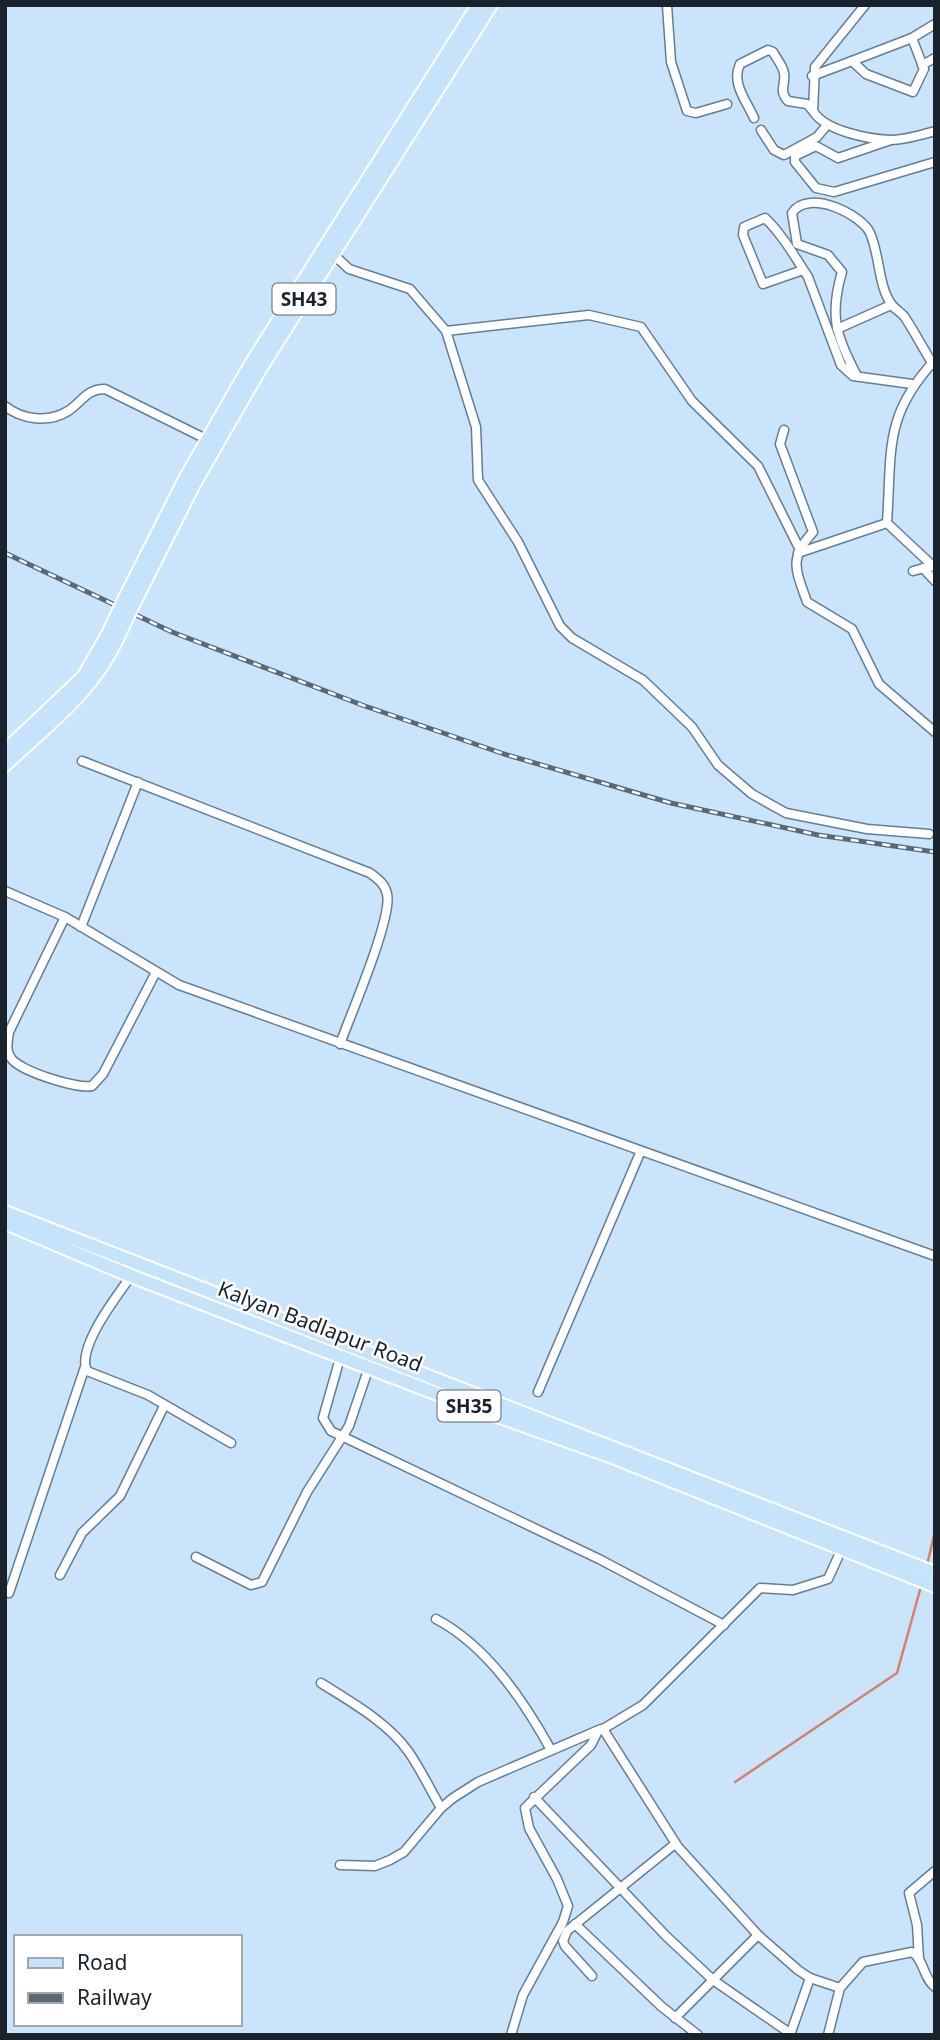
<svg xmlns="http://www.w3.org/2000/svg" width="940" height="2040" viewBox="0 0 940 2040" font-family="'Noto Sans',sans-serif">
<style>
.lines{fill:none;stroke-linecap:round;stroke-linejoin:round}
.stream{stroke:#d78066;stroke-width:2.5}
.street-casing{stroke:#667d92;stroke-width:11}
.primary-casing{stroke:#fff;stroke-width:16}
.street{stroke:#fff;stroke-width:8}
.primary{stroke:#c6e3fc;stroke-width:12}
.rail-casing{stroke:#5a6977;stroke-width:5}
.rail{stroke:#fff;stroke-width:2.5;stroke-dasharray:8;stroke-linecap:butt}
.primary-bridge-casing{stroke:#fff;stroke-width:16;stroke-linecap:butt}
.primary-bridge{stroke:#c6e3fc;stroke-width:12}
.labels{text-anchor:middle;stroke-width:5;stroke-linejoin:round;paint-order:stroke}
.shield{fill:#fff;stroke:#5f656b;stroke-width:2}
.shield-label{font-size:19px;font-weight:bold;fill:#1a232c}
.street-label{font-size:21px;fill:#1a232c;stroke:#fff}
</style>
<rect width="100%" height="100%" fill="#cae4fb"/>
<g class="lines">
<!-- stream -->
<g class="stream">
<path d="M 927,1565 L 935,1531"/>
<path d="M 735,1782 L 897,1673 L 920,1590"/>
</g>
<defs>
<g id="street">
<path d="M 667,5 L 671,62 L 687,111 L 696,113 L 727,104"/>
<path d="M 865,5 L 815,67 L 813,111 C 825,131 868,139 890,140 C 905,140 921,135 935,131"/>
<path d="M 852,61 L 912,38"/>
<path d="M 922,65 L 935,58"/>
<path d="M 812,76 L 852,61 L 866,74 L 913,92 L 924,69 L 912,38 L 935,24"/>
<path d="M 754,118 C 746,100 731,83 740,64 L 768,50 L 773,52 C 776,58 783,66 784,73 C 786,86 778,90 788,101 L 807,104 L 813,111"/>
<path d="M 761,130 L 774,150 L 784,155 L 817,137 L 827,125"/>
<path d="M 891,140 L 838,158 L 816,146 L 795,156 L 795,162 L 816,188 L 834,192 L 935,162"/>
<path d="M 332,253 L 349,269 L 410,289 L 446,331 L 589,315 L 641,327 L 692,401 L 758,466 L 799,548"/>
<path d="M 803,270 L 763,284 L 743,235 L 744,227 L 765,218 C 782,234 795,257 808,277 L 841,365 L 853,376 L 912,384"/>
<path d="M 837,329 L 891,305"/>
<path d="M 446,331 L 476,427 L 478,480 L 518,542 L 560,626 L 572,638 L 643,680 L 692,727 L 718,765 L 752,794 L 786,813 L 867,829 L 929,834"/>
<path d="M 857,376 C 836,336 829,316 842,272 L 828,255 L 797,244 L 792,213 C 809,188 862,215 870,233 C 880,255 878,287 892,305 C 895,309 900,312 904,316 C 914,331 923,348 932,363"/>
<path d="M 5,406 C 22,420 49,423 68,411 C 82,402 86,389 105,389 L 206,439"/>
<path d="M 784,430 L 780,444 L 813,532 C 788,559 796,570 807,602 L 852,629 L 879,684 L 935,732"/>
<path d="M 887,523 L 935,568"/>
<path d="M 798,553 L 887,523 C 892,451 883,416 935,360"/>
<path d="M 923,568 L 935,581"/>
<path d="M 913,571 L 932,566"/>
<path d="M 82,761 L 370,873 C 378,879 385,884 387,894 C 393,917 350,1016 340,1044"/>
<path d="M 5,891 L 65,917 L 179,985 L 935,1256"/>
<path d="M 65,917 L 9,1032 C 8,1040 5,1050 11,1058 C 19,1071 77,1089 92,1086 L 103,1074 L 156,972"/>
<path d="M 81,927 L 138,782"/>
<path d="M 131,1276 C 117,1296 76,1348 87,1371 L 148,1395 L 231,1443"/>
<path d="M 344,1344 L 323,1418 L 331,1431 L 599,1559 L 724,1625"/>
<path d="M 538,1392 L 640,1153"/>
<path d="M 844,1544 L 828,1579 L 793,1590 L 760,1588 L 643,1705 L 603,1729 L 678,1847 L 758,1935 L 798,1970 L 810,1978 L 840,1988 L 863,1962 L 912,1952 C 924,1959 923,1978 935,1987"/>
<path d="M 196,1557 L 251,1585 L 262,1582 L 307,1492 L 349,1426 L 369,1367"/>
<path d="M 60,1575 L 82,1533 L 120,1496 L 164,1406"/>
<path d="M 9,1593 L 85,1367"/>
<path d="M 436,1619 C 487,1646 524,1701 551,1750"/>
<path d="M 321,1683 C 351,1702 387,1722 408,1751 C 420,1768 430,1789 441,1808"/>
<path d="M 534,1797 L 666,1936 L 713,1980 L 791,2034"/>
<path d="M 340,1865 L 375,1866 L 390,1860 L 404,1852 L 441,1808 L 453,1798 L 478,1782 L 601,1729"/>
<path d="M 575,1924 L 662,2007 L 698,2035"/>
<path d="M 919,1959 L 917,1925 L 909,1893 L 935,1871"/>
<path d="M 592,1976 L 565,1946 L 563,1941 L 567,1931 L 675,1844"/>
<path d="M 675,2018 L 758,1935"/>
<path d="M 511,2035 L 523,1995 L 563,1922 L 568,1906 L 557,1879 L 529,1828 L 525,1808 L 591,1745 L 598,1731"/>
<path d="M 790,2035 L 810,1978"/>
<path d="M 828,2035 L 840,1988"/>
</g>
<g id="primary">
<path d="M 125,598 L 185,479 L 251,364 L 478,5"/>
<path d="M 134,603 L 194,484 L 260,369 L 491,5"/>
<path d="M 5,751 L 84,676 L 108,634"/>
<path d="M 5,765 C 47,725 92,693 117,639"/>
<path d="M 5,1212 L 935,1573"/>
<path d="M 5,1223 L 131,1276 L 466,1405 L 610,1456 L 935,1586"/>
</g>
</defs>
<!-- street casing -->
<use href="#street" class="street-casing"/>
<!-- primary casing -->
<use href="#primary" class="primary-casing"/>
<!-- street -->
<use href="#street" class="street"/>
<!-- primary -->
<use href="#primary" class="primary"/>
<defs>
<path id="rail" d="M 5,553 L 172,632 L 362,705 L 504,754 L 671,803 L 818,835 L 935,852"/>
</defs>
<!-- rail casing -->
<use href="#rail" class="rail-casing"/>
<!-- rail -->
<use href="#rail" class="rail"/>
<defs>
<g id="primary-bridge">
<path d="M 108,634 L 125,598"/>
<path d="M 117,639 L 134,603"/>
</g>
</defs>
<!-- primary-bridge casing -->
<use href="#primary-bridge" class="primary-bridge-casing"/>
<!-- primary-bridge -->
<use href="#primary-bridge" class="primary-bridge"/>
</g>
<g class="labels">
<!-- shield labels -->
<g class="shield">
<rect x="272.5" y="283.5" width="63" height="31" rx="5"/>
<rect x="437.5" y="1390.5" width="63" height="31" rx="5"/>
</g>
<g class="shield-label">
<text x="304" y="306">SH43</text>
<text x="469" y="1413">SH35</text>
</g>
<!-- street labels -->
<g class="street-label">
<text transform="translate(320 1327) rotate(21)" y="7">Kalyan Badlapur Road</text>
</g>
</g>
<!-- border -->
<rect width="940" height="2040" fill="none" stroke="#1a232c" stroke-width="14"/>
<!-- legend -->
<rect x="14" y="1935" width="228" height="91" fill="#ffffff" stroke="#a3a7ab" stroke-width="2"/>
<rect x="28" y="1958" width="35" height="10" fill="#c6e3fc" stroke="#a3a7ab" stroke-width="2"/>
<text x="77" y="1970" font-size="21" fill="#1a232c">Road</text>
<rect x="28" y="1993" width="35" height="10" fill="#5a6977" stroke="#a3a7ab" stroke-width="2"/>
<text x="77" y="2005" font-size="21" fill="#1a232c">Railway</text>
</svg>
